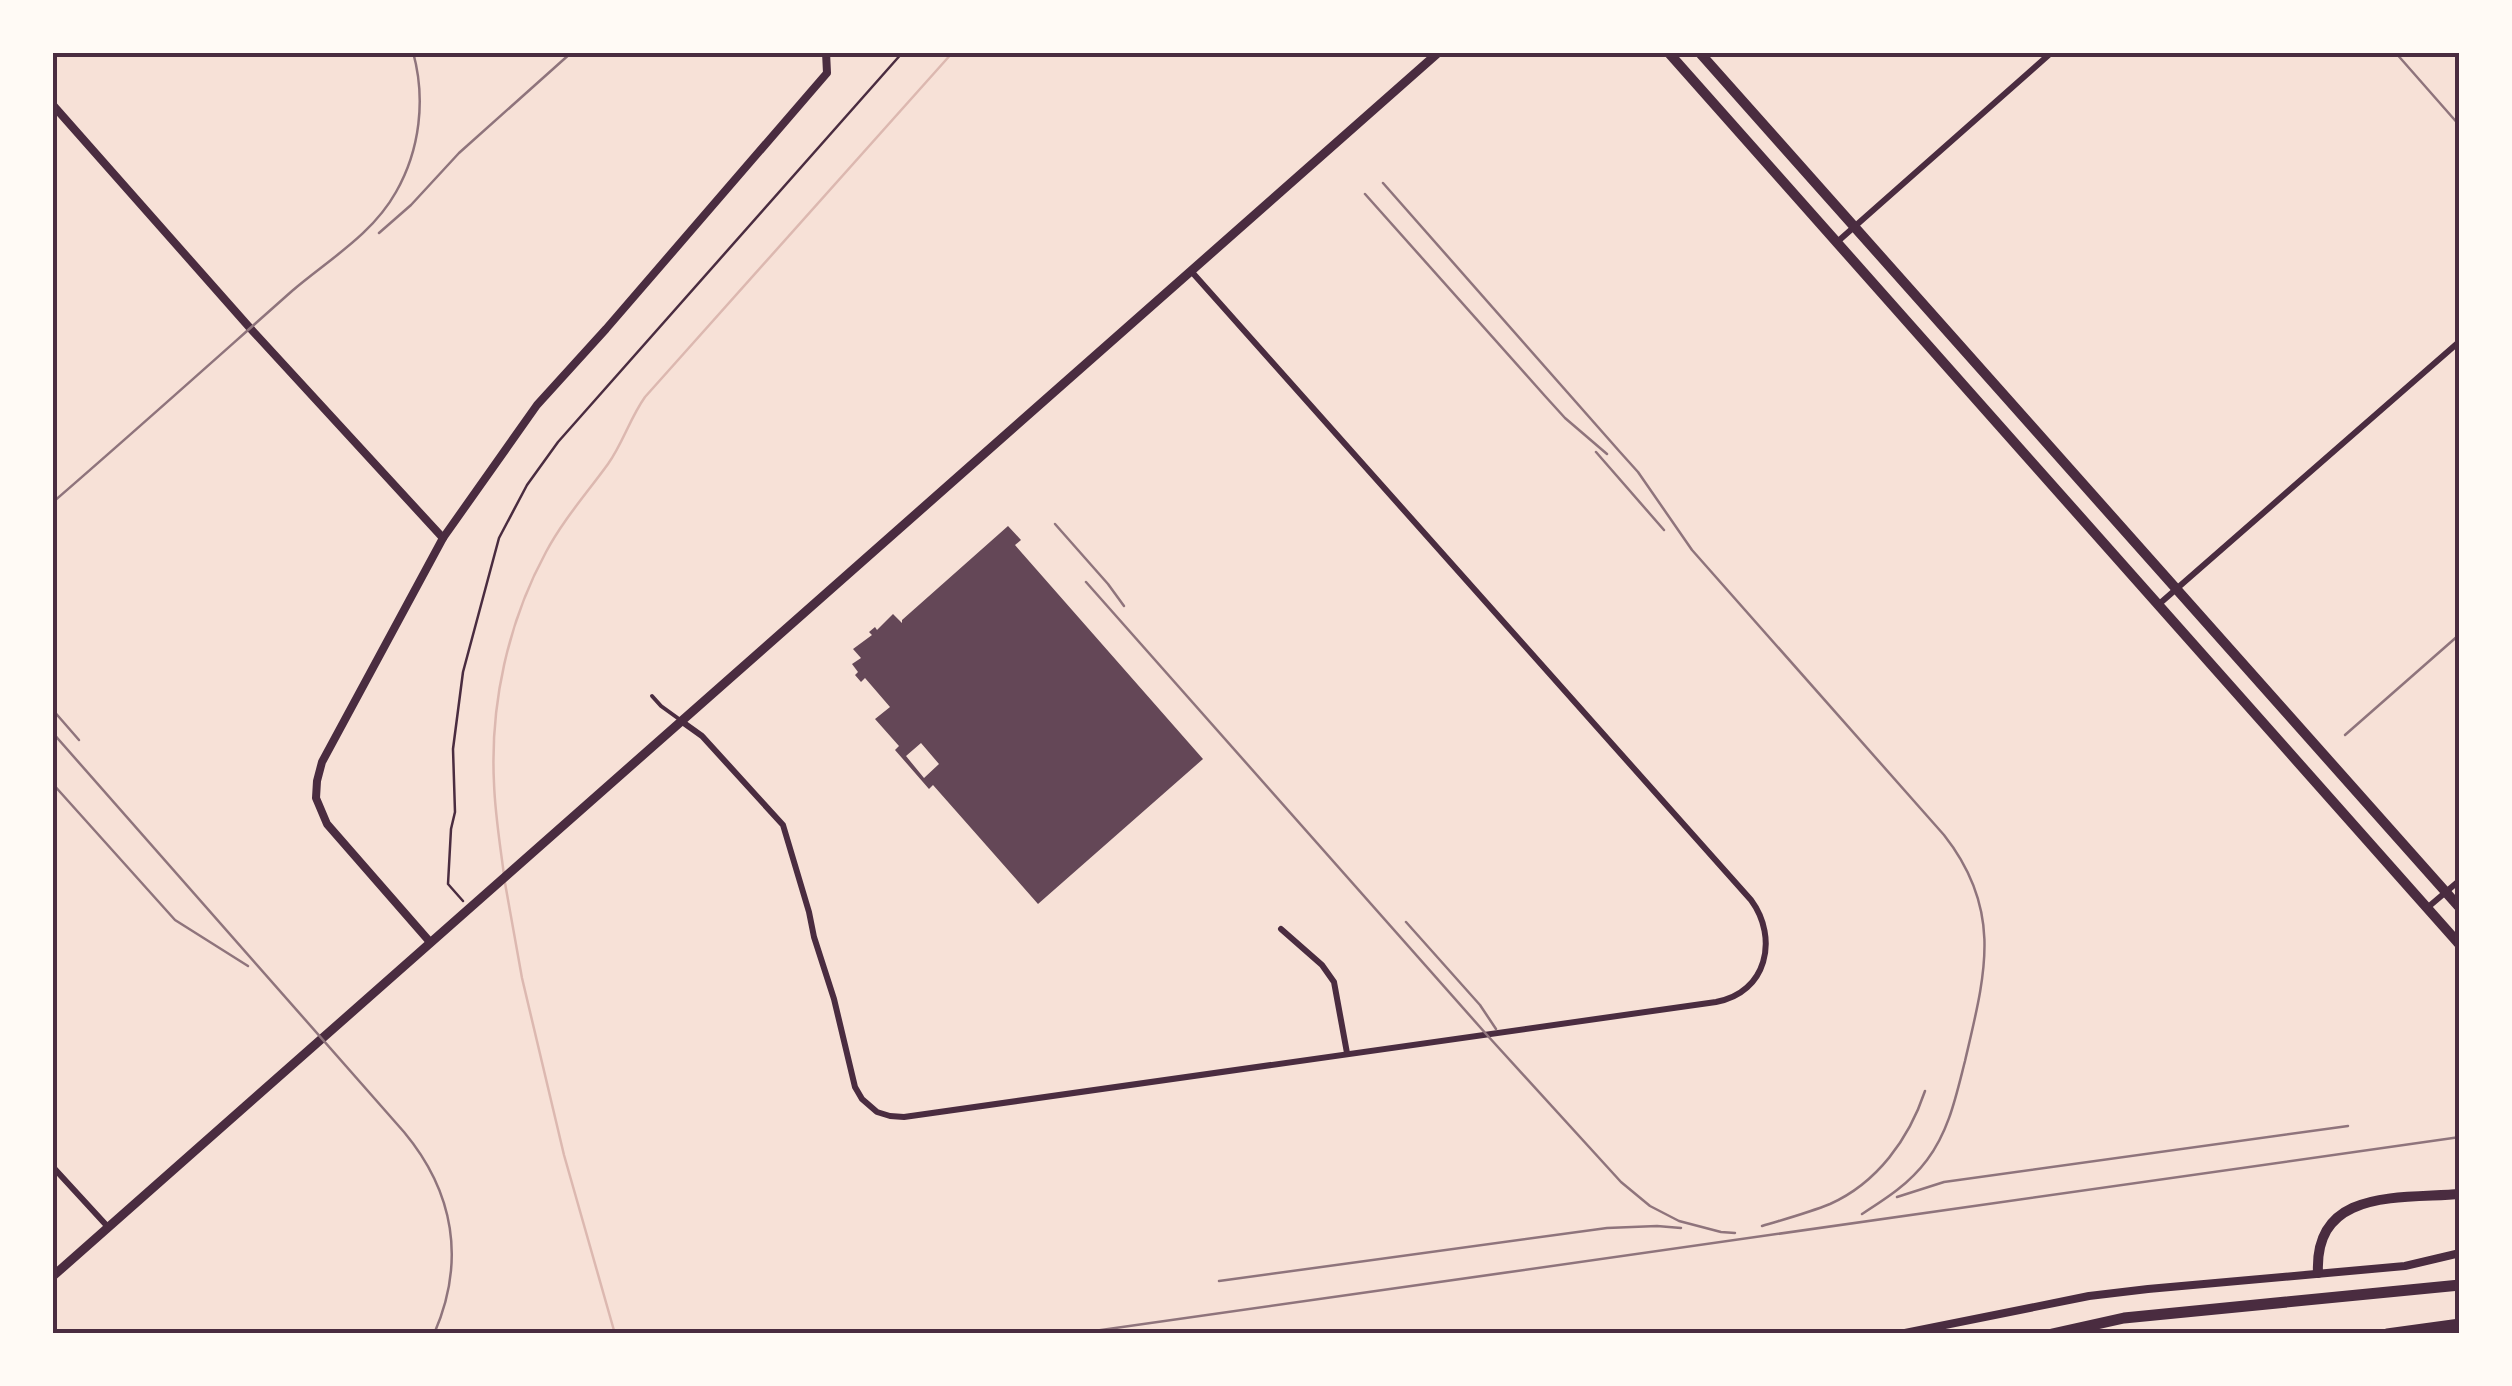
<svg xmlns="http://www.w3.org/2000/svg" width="2512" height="1386" viewBox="0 0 2512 1386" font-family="Quicksand,sans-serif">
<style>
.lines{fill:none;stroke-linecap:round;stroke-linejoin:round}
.stream{stroke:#dcb8b0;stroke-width:2.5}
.building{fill:#644757;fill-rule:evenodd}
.path{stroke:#4a2c40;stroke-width:2.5}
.service{stroke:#4a2c40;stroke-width:4}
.minor{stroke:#4a2c40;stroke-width:6}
.tertiary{stroke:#4a2c40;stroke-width:8}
.secondary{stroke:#4a2c40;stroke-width:9}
.primary{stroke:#4a2c40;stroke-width:10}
.motorway{stroke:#4a2c40;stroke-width:11}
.rail{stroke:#8f747c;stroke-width:2.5}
.neatline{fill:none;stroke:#4a2c40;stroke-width:4}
</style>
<rect width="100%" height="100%" fill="#f7e1d7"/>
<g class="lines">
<!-- stream -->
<g class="stream">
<path d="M 504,875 C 500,844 495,814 494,783 C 490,704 508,622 546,552 C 563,520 587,493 608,464 C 623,443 630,418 645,397 L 953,52"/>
<path d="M 505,883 L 522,978 L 564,1155 L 615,1334"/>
</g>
</g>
<!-- building -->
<path class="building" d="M 1008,526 L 1021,540 L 1015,545 L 1203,759 L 1038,904 L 933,785 L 929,789 L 895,750 L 899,746 L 875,719 L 890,707 L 865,678 L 861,682 L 855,675 L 858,672 L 852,664 L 861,658 L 853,649 L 872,635 L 869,632 L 875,627 L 877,630 L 893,614 L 902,623 L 902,620 ZM 921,743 L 939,764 L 924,778 L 906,756 Z"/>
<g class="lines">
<!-- path -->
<path class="path" d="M 463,901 L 448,884 L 451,829 L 455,812 L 453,749 L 463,672 L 499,538 L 527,485 L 558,442 L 903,52"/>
<!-- service -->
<path class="service" d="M 652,696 L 661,706 L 679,719"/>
<!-- minor -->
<g class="minor">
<path d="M 1836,243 L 2052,52"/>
<path d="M 2158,605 L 2460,341"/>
<path d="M 681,721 L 702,736 L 783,825 L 809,912 L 814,937 L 834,999 L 855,1087 L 862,1099 L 877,1112 L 890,1116 L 904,1117 L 1716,1002 C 1767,993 1779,938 1751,900 L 1191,271"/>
<path d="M 2427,908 L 2460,880"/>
<path d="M 1281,929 L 1322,965 L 1334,982 L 1347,1053"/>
<path d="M 52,1166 L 108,1227"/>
</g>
<!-- tertiary -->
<g class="tertiary">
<path d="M 52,104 L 250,328 L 443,538"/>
<path d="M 430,942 L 327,824 L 316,798 L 317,781 L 322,762 L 443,538 L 537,405 L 606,329 L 827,73 L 826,52"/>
<path d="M 1900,1334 L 2089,1296 L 2148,1289 L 2405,1266 L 2460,1253"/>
</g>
<!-- secondary -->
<path class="secondary" d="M 52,1277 L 1439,52"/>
<!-- primary -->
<g class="primary">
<path d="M 1668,52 L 2460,945"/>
<path d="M 1699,52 L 2460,908"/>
<path d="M 2318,1273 C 2314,1188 2399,1199 2460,1194"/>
</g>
<!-- motorway -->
<g class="motorway">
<path d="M 2052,1334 L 2124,1318 L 2460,1285"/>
<path d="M 2387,1334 L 2460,1324"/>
</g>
<!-- rail -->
<g class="rail">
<path d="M 2395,52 L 2460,126"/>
<path d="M 1383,183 L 1620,452 L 1638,472 L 1692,550 L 1944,835 C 2004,911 1985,975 1965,1061 C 1956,1096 1949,1131 1927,1160 C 1909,1184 1887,1198 1862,1214"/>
<path d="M 1365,194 L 1545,396 L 1565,418 L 1607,454"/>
<path d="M 379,233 L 411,205 L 459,153 L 572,52"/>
<path d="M 1596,452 L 1664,530"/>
<path d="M 52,503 C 133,433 212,362 292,291 C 328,260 372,235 396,192 C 420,150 426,99 413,52"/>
<path d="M 1055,524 L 1108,584 L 1124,606"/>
<path d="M 1086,582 L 1487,1035 L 1621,1182 L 1650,1206 L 1679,1221 L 1721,1232 L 1735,1233"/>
<path d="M 52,709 L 79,740"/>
<path d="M 52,732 L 404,1132 C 454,1192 466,1261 434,1334"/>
<path d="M 2345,735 L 2460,634"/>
<path d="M 52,783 L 175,920 L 248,966"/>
<path d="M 1406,922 L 1480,1005 L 1496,1029"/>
<path d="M 1897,1197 L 1944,1182 L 2348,1126"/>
<path d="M 1762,1226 C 1785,1219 1808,1213 1830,1204 C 1877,1183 1909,1139 1925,1091"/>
<path d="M 1219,1281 L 1607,1228 L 1657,1226 L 1681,1228"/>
<path d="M 1073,1334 L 2460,1137"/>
</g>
</g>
<!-- border -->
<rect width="2512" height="1386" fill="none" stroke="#fffaf5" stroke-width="110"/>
<rect x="55" y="55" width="2402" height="1276" class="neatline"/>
</svg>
